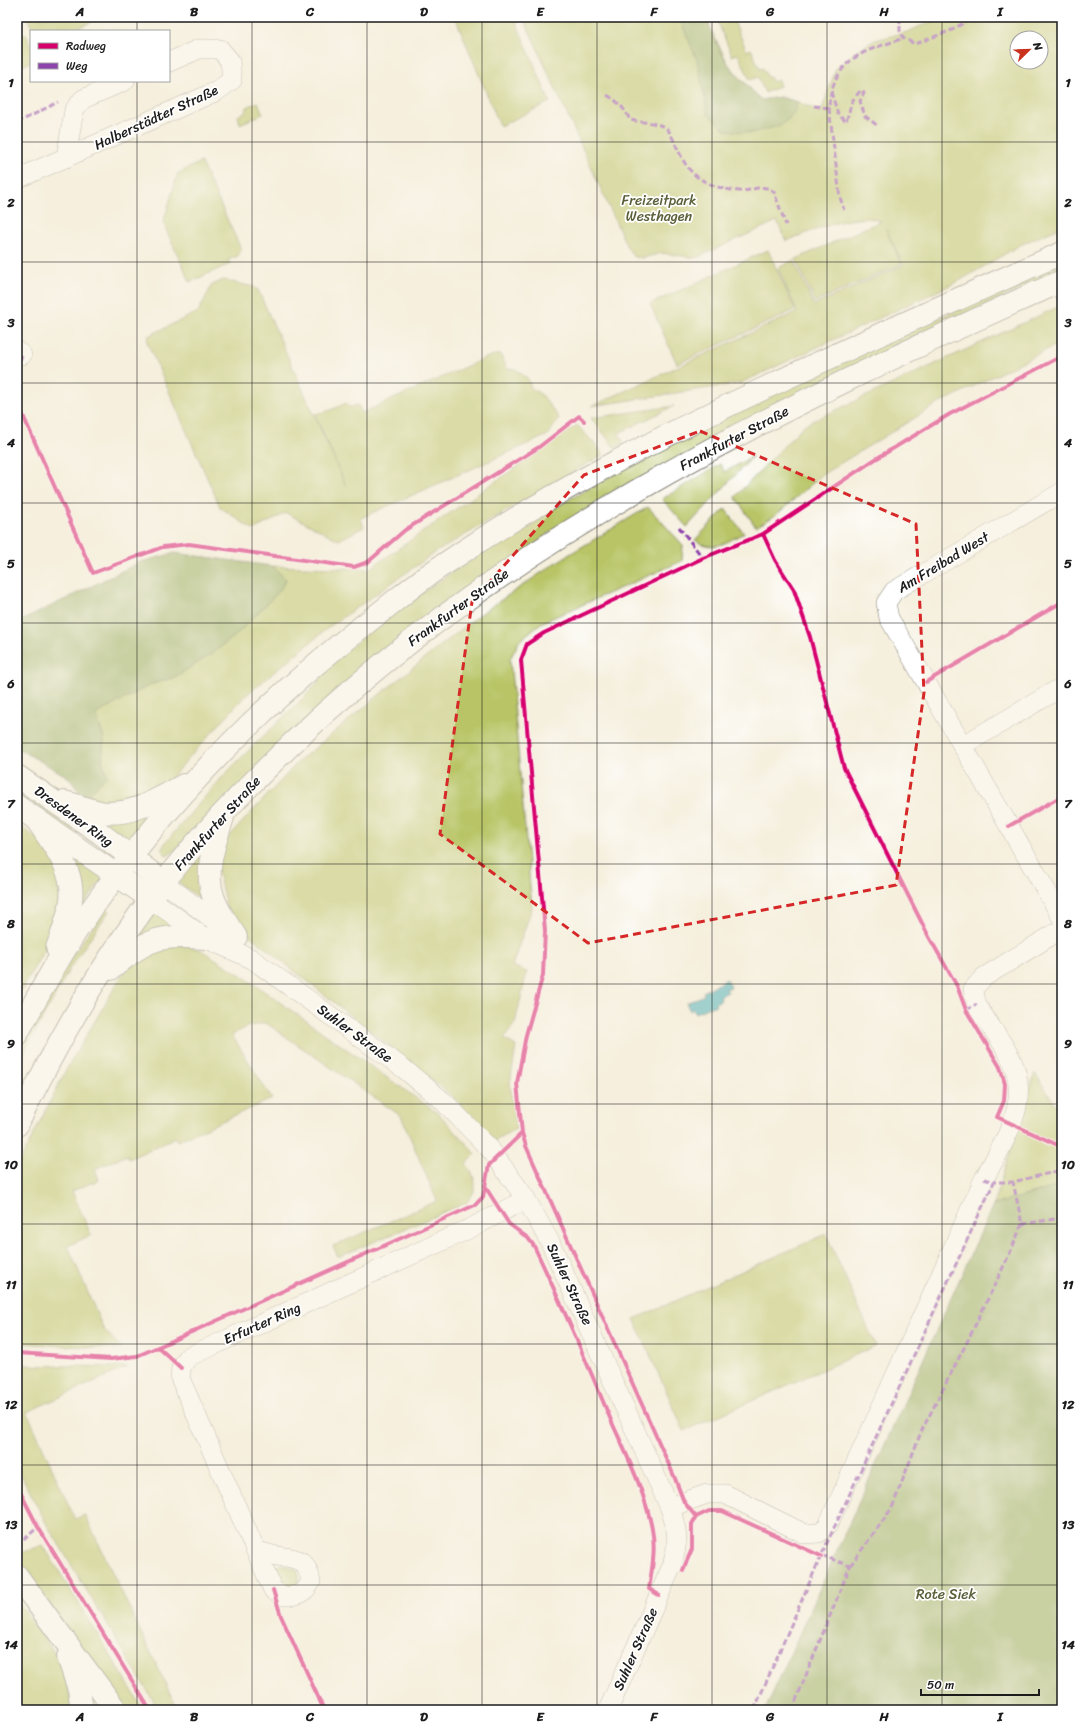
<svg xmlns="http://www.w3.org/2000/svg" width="1079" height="1727" viewBox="0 0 1079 1727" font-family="Sriracha,sans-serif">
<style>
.green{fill:#b8c465;stroke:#6a7040;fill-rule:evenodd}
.forest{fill:#92aa5a;stroke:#57633b}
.water{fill:#3cabba;stroke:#2c646b}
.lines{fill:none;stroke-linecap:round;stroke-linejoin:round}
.street-casing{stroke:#88867c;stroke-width:20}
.secondary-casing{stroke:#88867c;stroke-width:24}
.highway-casing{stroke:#88867c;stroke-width:24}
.street{stroke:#fff;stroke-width:19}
.secondary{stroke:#fff;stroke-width:22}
.highway{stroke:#fff;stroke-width:22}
.quiet{stroke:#8e44ad;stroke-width:3;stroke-dasharray:6 3;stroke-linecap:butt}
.cycleway-casing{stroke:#fff;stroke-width:6}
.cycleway{stroke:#d6006c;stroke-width:4}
.marked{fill:none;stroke:#d62828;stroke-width:3;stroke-dasharray:8 5;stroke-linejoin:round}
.grid{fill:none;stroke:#1c1c1c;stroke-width:1;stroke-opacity:0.55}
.labels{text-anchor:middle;stroke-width:3.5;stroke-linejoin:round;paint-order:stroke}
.street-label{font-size:14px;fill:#1c1c1c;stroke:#fff}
.park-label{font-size:14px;fill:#5a5f39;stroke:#fff}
.neatline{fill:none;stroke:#1c1c1c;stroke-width:1.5}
.grid-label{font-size:13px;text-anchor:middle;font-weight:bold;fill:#1c1c1c}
</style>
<rect width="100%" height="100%" fill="#fff"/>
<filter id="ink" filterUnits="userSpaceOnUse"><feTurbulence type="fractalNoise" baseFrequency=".025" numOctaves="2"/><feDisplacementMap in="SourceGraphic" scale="8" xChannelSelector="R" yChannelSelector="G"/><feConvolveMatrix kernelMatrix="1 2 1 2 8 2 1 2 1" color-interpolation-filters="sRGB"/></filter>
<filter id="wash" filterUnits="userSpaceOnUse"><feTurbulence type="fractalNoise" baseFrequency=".012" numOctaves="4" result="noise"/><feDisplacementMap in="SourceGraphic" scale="16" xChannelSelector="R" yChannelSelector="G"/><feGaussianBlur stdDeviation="0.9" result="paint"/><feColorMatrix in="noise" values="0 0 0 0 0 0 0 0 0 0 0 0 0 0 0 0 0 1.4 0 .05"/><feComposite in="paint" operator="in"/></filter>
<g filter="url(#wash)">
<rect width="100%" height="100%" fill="#f5efdd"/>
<!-- green -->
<g class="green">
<path d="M 27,17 L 102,17 L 71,31 L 33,31 Z"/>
<path d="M 461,17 L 514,17 L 550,102 L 500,126 L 456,19 Z"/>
<path d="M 523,17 L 706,17 L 711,30 L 729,65 L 761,100 L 780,97 L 798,102 L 821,112 L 836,68 L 857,50 L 875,40 L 907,32 L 942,17 L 1062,17 L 1062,227 L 1022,244 L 959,281 L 741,383 L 592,406 L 797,312 L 778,268 L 794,260 L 814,305 L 903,265 L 886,229 L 901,264 L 815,302 L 796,259 L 881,221 C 856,211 811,232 786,241 L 777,221 L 696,258 L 662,253 L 643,258 L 634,257 L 627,247 ZM 1017,38 L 1041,38 L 1041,62 L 1017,62 Z"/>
<path d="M 719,17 L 732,17 L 747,51 L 751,49 L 760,69 L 763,68 L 768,78 L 770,77 L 773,82 L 778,80 L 780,86 L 765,93 L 758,77 L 750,80 L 738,54 L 732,56 L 716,18 Z"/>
<path d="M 26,34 L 31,45 L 31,62 L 17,68 L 17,38 Z"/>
<path d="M 258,102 L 263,114 L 240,124 L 238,116 L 246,111 L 247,107 Z"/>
<path d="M 201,162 L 241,249 L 238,256 L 228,260 L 230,264 L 190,282 L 163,223 L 178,173 Z"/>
<path d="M 768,250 L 795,310 L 677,364 L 650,304 Z"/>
<path d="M 1062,262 L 1062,270 L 896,346 L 550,532 L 180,847 L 167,856 L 161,850 L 165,843 C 185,820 205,796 226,773 C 251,747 278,723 304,697 C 320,681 334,660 352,646 C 563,476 818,374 1062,262 Z"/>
<path d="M 223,280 L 254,287 L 258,290 L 346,486 L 315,414 L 331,410 L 346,403 L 350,407 L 358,405 L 362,413 L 490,356 L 500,354 L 507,369 L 516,369 L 528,379 L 531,388 L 543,396 L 559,418 L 548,435 L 361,518 L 364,527 L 339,540 L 286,513 L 253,530 L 220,507 L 147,342 L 148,336 L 198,312 L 212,285 Z"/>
<path d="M 1062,305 L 1062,342 L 936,405 L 823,474 L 776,515 L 756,527 L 735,497 L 804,425 Z"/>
<path d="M 674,406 L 619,433 L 624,443 L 615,448 L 591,418 Z"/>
<path d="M 577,425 L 604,454 L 436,552 L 329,627 L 244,697 L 162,788 L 116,807 L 84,798 L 107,776 L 102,760 L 104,739 L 96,714 L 152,684 L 175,677 L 210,655 L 235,636 L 279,591 L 286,580 L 272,566 L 369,569 Z"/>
<path d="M 753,456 L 687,527 L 662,499 L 720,464 L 725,472 Z"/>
<path d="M 648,507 L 683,545 L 682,561 L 541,623 L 520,640 L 510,659 L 532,908 L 512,966 L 527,972 L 515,1023 L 504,1039 L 516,1046 L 510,1084 L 516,1128 L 495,1141 L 475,1119 L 447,1092 L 244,931 L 227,911 L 216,863 L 223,843 L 298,762 L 379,695 L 479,615 L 560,560 Z"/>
<path d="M 725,509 L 744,533 C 725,542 715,553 695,540 Z"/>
<path d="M 17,786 L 77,827 L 72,833 L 17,795 Z"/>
<path d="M 147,812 L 151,815 L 128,844 L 98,821 Z"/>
<path d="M 17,824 L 42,842 L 60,866 L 61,920 L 17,998 Z"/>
<path d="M 205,847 L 208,904 L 176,881 Z"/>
<path d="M 69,851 L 104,877 L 78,913 Z"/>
<path d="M 105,909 L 109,911 L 70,968 L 27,1047 L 17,1075 L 17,1056 L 22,1044 L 66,965 Z"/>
<path d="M 154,911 L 178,927 L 132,941 Z"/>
<path d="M 186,945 L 201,950 L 241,975 L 439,1114 L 476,1154 L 466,1163 C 476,1179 480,1188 466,1203 L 338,1257 L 333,1246 L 437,1201 L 401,1116 L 266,1023 L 249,1026 L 232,1035 L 272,1099 L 177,1141 L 176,1137 L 129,1159 L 127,1155 L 95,1169 L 99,1180 L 72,1191 L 91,1235 L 68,1246 L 103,1328 L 122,1349 L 17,1343 L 17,1168 L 18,1165 L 65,1072 L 122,975 L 137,958 L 154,948 Z"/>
<path d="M 1035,1073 L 1062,1115 L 1062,1185 L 993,1205 Z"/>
<path d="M 826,1234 L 876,1346 L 684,1431 L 634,1319 Z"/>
<path d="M 17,1365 L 127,1367 L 27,1412 L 75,1519 L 85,1515 L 178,1710 L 159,1710 L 46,1523 L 17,1467 Z"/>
<path d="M 43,1545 L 144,1710 L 125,1710 L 17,1559 L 17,1556 L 24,1552 Z"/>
<path d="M 281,1564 L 297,1569 C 301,1578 299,1584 290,1589 L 279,1585 L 274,1572 L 274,1568 Z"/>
<path d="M 17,1600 L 64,1666 L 73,1710 L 17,1710 Z"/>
</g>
<!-- forest -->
<g class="forest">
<path d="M 679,17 L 706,17 C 712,33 719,51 729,65 C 737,78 750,89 761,100 L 780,97 L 798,102 L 793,115 L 780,126 L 751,133 L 725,130 L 708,114 L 697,60 Z"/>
<path d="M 175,553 L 272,566 L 286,579 L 279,591 L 235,636 L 210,655 L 175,677 L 152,684 L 96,714 L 104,739 L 102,760 L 107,776 L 84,798 L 68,777 L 17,748 L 17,623 L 140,562 Z"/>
<path d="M 1062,1185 L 1062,1710 L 765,1710 L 993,1205 Z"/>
</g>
<!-- water -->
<path class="water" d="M 727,979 L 731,987 L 726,989 L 728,992 L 720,996 L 721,1000 L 715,1003 L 716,1005 L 695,1013 L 693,1009 L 690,1011 L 686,1003 L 704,995 L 703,992 Z"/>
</g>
<g filter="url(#ink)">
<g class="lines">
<defs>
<g id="street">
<path d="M 66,158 L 74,110 L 83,99 L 125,81"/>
<path d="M 17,179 L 217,91 L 232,80 L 230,61 L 220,49 L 199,49 L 169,62"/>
<path d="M 17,351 L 22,355"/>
<path d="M 1062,492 L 894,591 L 886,603 L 889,618 L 1062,918"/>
<path d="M 962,746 L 1062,687"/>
<path d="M 163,882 L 231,933"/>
<path d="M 151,899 L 205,938 L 252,959 L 404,1069 L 443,1101 L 490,1149 L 526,1199 L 550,1242 L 670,1508 C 678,1532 679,1541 672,1566 L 608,1710"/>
<path d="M 670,1508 L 684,1502 L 707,1494 L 725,1494 L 805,1534 L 819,1533 L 828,1525 L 984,1179 C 1007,1135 1036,1096 1005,1048 C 997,1034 983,1018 977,1004 C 975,999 975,994 973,989 L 984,977 L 1062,929"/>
<path d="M 255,1550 C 262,1552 270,1555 277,1556 C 298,1559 307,1558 311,1582 L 306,1589 L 300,1594 L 291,1596 L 283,1596 L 273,1590 L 180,1378 L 181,1368 L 188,1357 L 471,1228 L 526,1199"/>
</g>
<g id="secondary">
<path d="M 17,776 L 100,833 L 163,882"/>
<path d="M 64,802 C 76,805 88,809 100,812 C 131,817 158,799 184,785"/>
<path d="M 17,806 L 151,899"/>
<path d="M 223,817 C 215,843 204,869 213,896 C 217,911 228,924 236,937"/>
<path d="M 36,819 C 53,845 78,873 70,906 C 67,920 62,934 57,948"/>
<path d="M 111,969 C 148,939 157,934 205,938"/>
<path d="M 17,1034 C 36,999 55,964 77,930 C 161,806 268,697 387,607 C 406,592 425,576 446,563 C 546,495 654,440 763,389 C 862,342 962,297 1062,253"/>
<path d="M 17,1125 C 58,1040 105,957 163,883 C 194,843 229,806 265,770 C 488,545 777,408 1062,281"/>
</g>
<g id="highway">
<path d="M 17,1576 L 116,1710"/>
<path d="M 68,1657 L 79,1689 L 82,1710"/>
</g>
</defs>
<!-- street casing -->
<use href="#street" class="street-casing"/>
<!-- secondary casing -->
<use href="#secondary" class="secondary-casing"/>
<!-- highway casing -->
<use href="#highway" class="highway-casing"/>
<!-- street -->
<use href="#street" class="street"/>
<!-- secondary -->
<use href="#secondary" class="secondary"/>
<!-- highway -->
<use href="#highway" class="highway"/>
<!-- quiet -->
<g class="quiet">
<path d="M 900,17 L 900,31 L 903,38 L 915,44 L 952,30 L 973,17"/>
<path d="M 831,92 L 838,114 L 846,122 L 852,101 L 861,90 L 864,93 L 860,101 L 865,116 L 878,126"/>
<path d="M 607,95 C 619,102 624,108 630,120 C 642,123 659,121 668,130 C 671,134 673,139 675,143 C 684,163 688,174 710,184 C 719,188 729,190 739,191 C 751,192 763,182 774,192 L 786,225"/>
<path d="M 814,106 L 829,108 C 829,89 839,67 856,57 C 870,48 888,44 903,38"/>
<path d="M 829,108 L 840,197 L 844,210"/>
<path d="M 17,123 L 58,102"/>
<path d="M 17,368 L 22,355"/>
<path d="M 679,527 L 703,558"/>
<path d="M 966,1010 L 977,1004"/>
<path d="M 984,1179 L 994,1182"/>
<path d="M 1022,1224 L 1062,1218"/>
<path d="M 17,1546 L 38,1527"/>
<path d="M 850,1566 L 892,1508 L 921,1432 L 969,1338 L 1010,1253 L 1022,1224 L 1013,1182"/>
<path d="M 754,1710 L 821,1556 L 994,1182 L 1013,1182 L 1062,1170"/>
<path d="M 792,1710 L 850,1566 L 818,1554"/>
</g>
<defs>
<g id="cycleway">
<path d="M 17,402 L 93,573 L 163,547 L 189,544 L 354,567 L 368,562 L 405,530 L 539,447 L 579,416 L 584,421"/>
<path d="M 763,534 L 775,560 L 794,590 L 810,637 L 844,768 L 929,937 L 957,986 L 966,1010 L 1000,1067 L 1005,1084 L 1004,1101 L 997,1117 L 1062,1147"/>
<path d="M 926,682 L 1062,602"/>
<path d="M 1009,826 L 1062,796"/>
<path d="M 522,1133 L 526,1146 L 674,1476 L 684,1502 L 696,1517 L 709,1511 L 722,1511 L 821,1556"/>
<path d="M 486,1188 L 509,1224 L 528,1238 L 534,1246 C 561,1303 586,1360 610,1418 C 626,1454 645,1491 652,1529 C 656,1549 652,1569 649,1589 L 659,1595"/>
<path d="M 158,1347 L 475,1205 L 483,1197 L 489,1165 L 522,1133 L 517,1083 L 526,1035 L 543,975 L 545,931 L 521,660 L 527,644 L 544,633 L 703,558 L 763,534 L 874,460 L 950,414 L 1062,356"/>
<path d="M 17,1353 L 111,1359 L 137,1356 L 158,1347 L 181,1368"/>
<path d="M 17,1486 L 38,1527 L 150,1710"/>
<path d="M 683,1570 L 692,1549 L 692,1524 L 696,1517"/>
<path d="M 273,1590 L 281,1616 L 324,1710"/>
</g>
</defs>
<!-- cycleway casing -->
<use href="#cycleway" class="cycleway-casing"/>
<!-- cycleway -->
<use href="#cycleway" class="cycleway"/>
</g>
</g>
<!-- marked area -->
<path d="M0 0H1079V1727H0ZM 700,431 L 916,524 L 924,693 L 896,885 L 588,943 L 440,834 L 472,602 L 584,475 Z" fill="#f5efdd" fill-opacity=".55" fill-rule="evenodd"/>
<path class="marked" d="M 700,431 L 916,524 L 924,693 L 896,885 L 588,943 L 440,834 L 472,602 L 584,475 Z"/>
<!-- grid -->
<path class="grid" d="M 137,17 L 137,31M 252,17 L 252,1710M 367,17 L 367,1710M 482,17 L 482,1710M 597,17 L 597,1710M 712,17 L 712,1710M 827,17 L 827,1710M 942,17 L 942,1710M 137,81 L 137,1710M 17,142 L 1062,142M 17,262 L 1062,262M 17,383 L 1062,383M 17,503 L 1062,503M 17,623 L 1062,623M 17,743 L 1062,743M 17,864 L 1062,864M 17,984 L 1062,984M 17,1104 L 1062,1104M 17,1224 L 1062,1224M 17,1344 L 1062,1344M 17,1465 L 1062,1465M 17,1585 L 1062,1585"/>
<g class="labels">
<!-- street labels -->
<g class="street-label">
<text transform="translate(156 117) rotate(-25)" y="5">Halberstädter Straße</text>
<text transform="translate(734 438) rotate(-28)" y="5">Frankfurter Straße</text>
<text transform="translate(943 562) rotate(-31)" y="5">Am Freibad West</text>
<text transform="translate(458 607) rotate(-36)" y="5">Frankfurter Straße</text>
<text transform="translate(74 816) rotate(36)" y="5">Dresdener Ring</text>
<text transform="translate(217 823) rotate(-48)" y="5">Frankfurter Straße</text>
<text transform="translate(355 1033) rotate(36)" y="5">Suhler Straße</text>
<text transform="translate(570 1284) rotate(65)" y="5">Suhler Straße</text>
<text transform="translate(262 1323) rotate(-24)" y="5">Erfurter Ring</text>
<text transform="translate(635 1649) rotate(-66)" y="5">Suhler Straße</text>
</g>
<!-- park labels -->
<g class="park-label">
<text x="659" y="205">Freizeitpark<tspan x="659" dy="16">Westhagen</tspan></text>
<text x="946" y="1599">Rote Siek</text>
</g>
</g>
<!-- margin -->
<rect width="1079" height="1727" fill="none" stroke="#fff" stroke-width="44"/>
<!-- legend -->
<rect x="30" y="30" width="140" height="52" fill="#ffffff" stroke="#a4a4a4"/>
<rect x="38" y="43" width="20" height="6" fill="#d6006c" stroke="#a4a4a4"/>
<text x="66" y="50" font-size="12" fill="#1c1c1c">Radweg</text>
<rect x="38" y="63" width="20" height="6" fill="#8e44ad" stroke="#a4a4a4"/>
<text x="66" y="70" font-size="12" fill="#1c1c1c">Weg</text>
<!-- north arrow -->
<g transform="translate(1029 50) rotate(67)"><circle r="19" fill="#ffffff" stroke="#a4a4a4"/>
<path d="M0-3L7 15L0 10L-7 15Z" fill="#c8321e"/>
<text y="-6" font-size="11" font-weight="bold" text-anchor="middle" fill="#1c1c1c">N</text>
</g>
<!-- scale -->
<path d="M921 1689v6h118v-6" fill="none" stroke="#1c1c1c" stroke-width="2"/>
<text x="927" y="1689" font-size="12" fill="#1c1c1c" stroke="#ffffff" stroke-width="3" paint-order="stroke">50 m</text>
<rect x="22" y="22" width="1035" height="1683" class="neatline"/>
<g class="grid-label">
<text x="80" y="16">A</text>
<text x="194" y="16">B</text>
<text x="310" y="16">C</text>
<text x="424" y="16">D</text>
<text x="540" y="16">E</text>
<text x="654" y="16">F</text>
<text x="770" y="16">G</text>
<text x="884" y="16">H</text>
<text x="1000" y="16">I</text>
<text x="11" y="87">1</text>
<text x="1068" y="87">1</text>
<text x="11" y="207">2</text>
<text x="1068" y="207">2</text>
<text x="11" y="327">3</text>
<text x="1068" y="327">3</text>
<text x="11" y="447">4</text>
<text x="1068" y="447">4</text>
<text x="11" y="568">5</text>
<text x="1068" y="568">5</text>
<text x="11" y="688">6</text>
<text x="1068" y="688">6</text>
<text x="11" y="808">7</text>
<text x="1068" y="808">7</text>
<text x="11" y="928">8</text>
<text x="1068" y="928">8</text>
<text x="11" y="1048">9</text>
<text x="1068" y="1048">9</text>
<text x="11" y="1169">10</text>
<text x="1068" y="1169">10</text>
<text x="11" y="1289">11</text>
<text x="1068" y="1289">11</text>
<text x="11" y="1409">12</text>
<text x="1068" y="1409">12</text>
<text x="11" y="1529">13</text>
<text x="1068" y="1529">13</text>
<text x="11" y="1649">14</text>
<text x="1068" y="1649">14</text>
<text x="80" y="1721">A</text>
<text x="194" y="1721">B</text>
<text x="310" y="1721">C</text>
<text x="424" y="1721">D</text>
<text x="540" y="1721">E</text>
<text x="654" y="1721">F</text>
<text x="770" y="1721">G</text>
<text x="884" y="1721">H</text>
<text x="1000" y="1721">I</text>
</g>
</svg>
